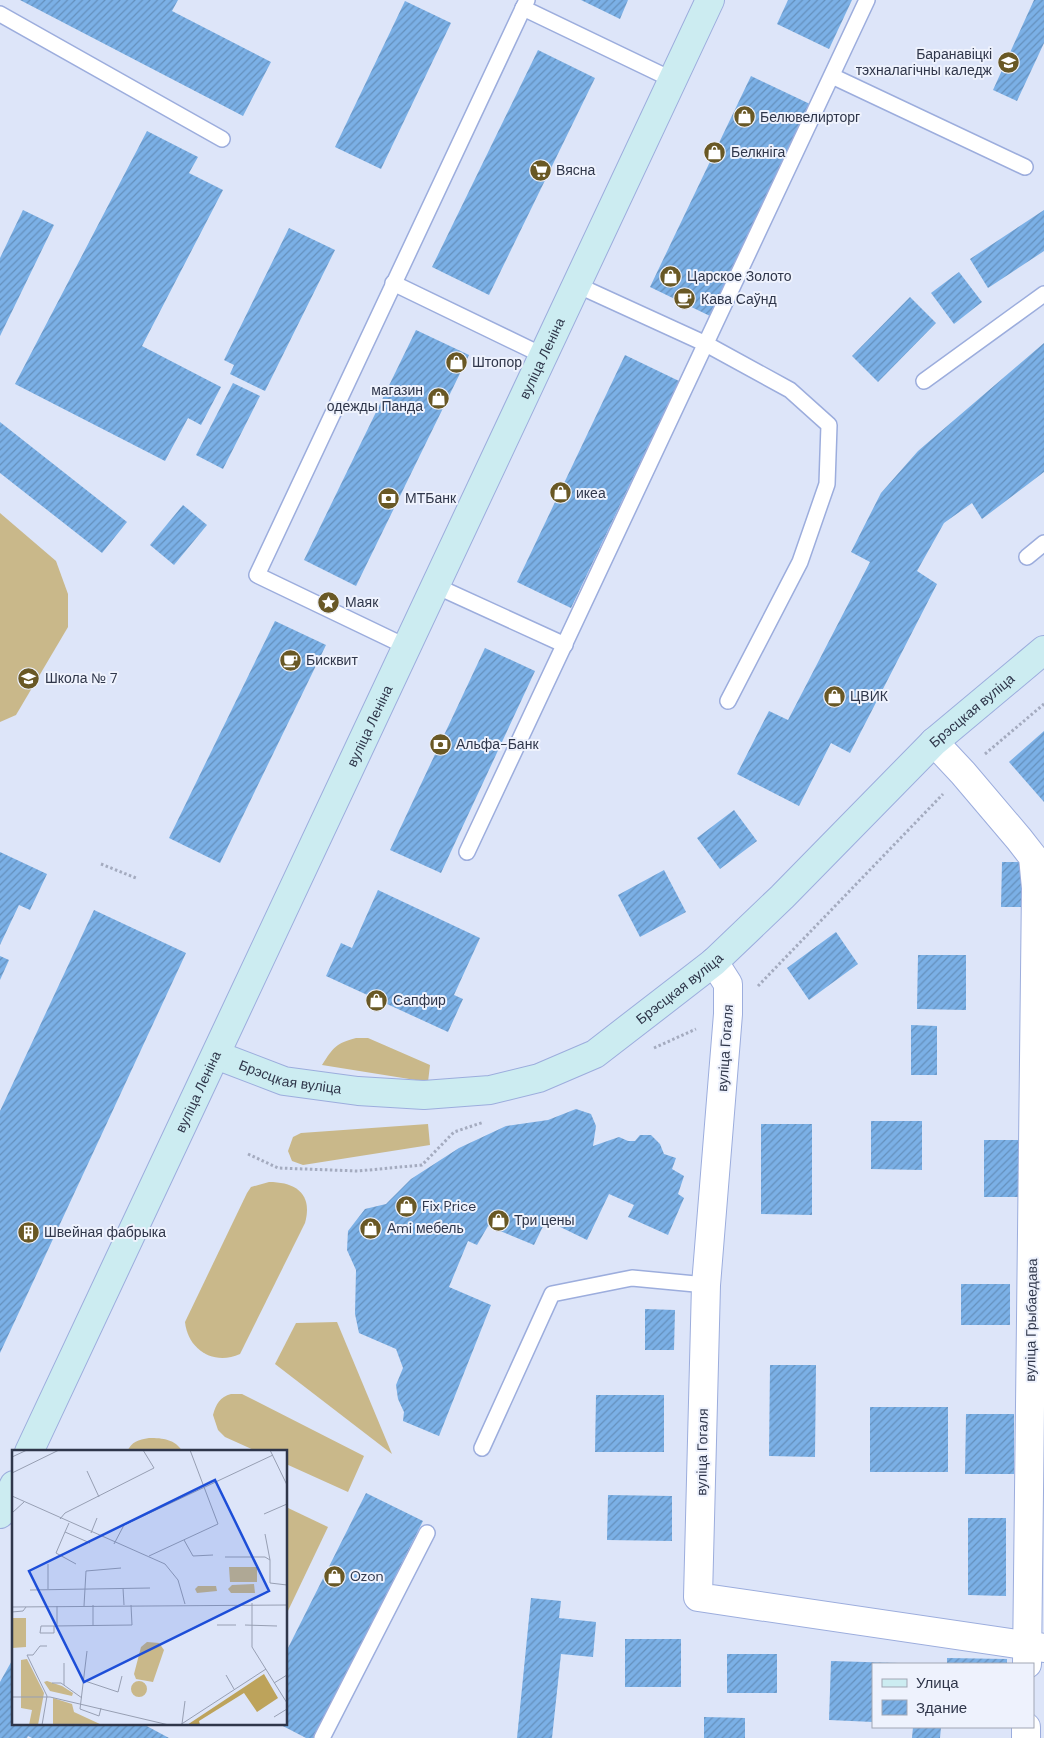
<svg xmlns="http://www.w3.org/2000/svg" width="1044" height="1738" viewBox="0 0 1044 1738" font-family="'DM Sans',sans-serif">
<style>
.grass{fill:#c9b88a}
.building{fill:url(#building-hatch)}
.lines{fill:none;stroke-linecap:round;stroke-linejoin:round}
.service-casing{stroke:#9caddd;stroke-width:18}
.minor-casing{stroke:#9caddd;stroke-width:30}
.secondary-casing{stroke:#9caddd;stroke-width:30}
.path{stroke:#a4abbf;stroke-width:3;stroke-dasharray:2.5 2.5;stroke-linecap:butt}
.service{stroke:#fff;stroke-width:15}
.minor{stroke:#fff;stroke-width:28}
.secondary{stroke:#ccecf1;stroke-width:28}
.labels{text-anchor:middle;stroke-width:4;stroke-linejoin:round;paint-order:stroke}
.poi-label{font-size:14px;fill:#2f364a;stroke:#eef2fd;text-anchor:start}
.street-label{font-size:14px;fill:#2f364a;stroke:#eef2fd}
.inset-road{fill:none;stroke:#979fb3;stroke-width:1}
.view{fill:#1d4ed8;fill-opacity:0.15;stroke:#1d4ed8;stroke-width:2.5}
.inset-edge{fill:none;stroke:#2f364a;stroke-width:2.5}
</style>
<defs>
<pattern id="building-hatch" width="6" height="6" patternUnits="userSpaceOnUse" patternTransform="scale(1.25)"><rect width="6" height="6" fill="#7bb0e6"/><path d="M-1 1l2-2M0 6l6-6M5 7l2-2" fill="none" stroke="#6590bc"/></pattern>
</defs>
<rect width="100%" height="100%" fill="#dde5f9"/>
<!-- grass -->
<g class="grass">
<path d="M 0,513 L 56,561 L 68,594 L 68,627 L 16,715 L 0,722 Z"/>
<path d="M 356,1038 L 368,1038 L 430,1065 L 428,1082 L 322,1065 C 333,1048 336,1043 356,1038 Z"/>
<path d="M 428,1124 L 430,1145 L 303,1165 L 292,1161 L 288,1151 L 293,1137 L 301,1133 Z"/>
<path d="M 269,1182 C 296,1182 313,1194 305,1223 L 240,1354 C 214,1366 188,1350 185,1322 L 247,1193 L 251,1187 Z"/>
<path d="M 337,1322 L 392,1454 L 275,1364 L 296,1323 Z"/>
<path d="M 231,1394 L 242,1394 L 364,1456 L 348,1492 L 286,1464 L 286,1452 L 258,1452 L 225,1437 L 218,1430 L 213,1415 C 216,1404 220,1397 231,1394 Z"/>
<path d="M 149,1438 C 163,1438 175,1439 183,1452 L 127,1452 C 132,1441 138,1440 149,1438 Z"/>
<path d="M 286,1507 L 328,1527 L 286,1615 Z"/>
</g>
<!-- building -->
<g class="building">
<path d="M 20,0 L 178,0 L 172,11 L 271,62 L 243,116 Z"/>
<path d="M 581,0 L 628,0 L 620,19 Z"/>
<path d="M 788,0 L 852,0 L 829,49 L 777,24 Z"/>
<path d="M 1034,0 L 1044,0 L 1044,43 L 1017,101 L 993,90 Z"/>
<path d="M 405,1 L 451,23 L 381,169 L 335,147 Z"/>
<path d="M 538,50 L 595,78 L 489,295 L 432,267 Z"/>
<path d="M 751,76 L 812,105 L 710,316 L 650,287 Z"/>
<path d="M 147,131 L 198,157 L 189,173 L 223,190 L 142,346 L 221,387 L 201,425 L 188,418 L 165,461 L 15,384 Z"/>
<path d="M 23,210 L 54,225 L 0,336 L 0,258 Z"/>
<path d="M 1044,210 L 1044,251 L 988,288 L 970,259 Z"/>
<path d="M 289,228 L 335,250 L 265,391 L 230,374 L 234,365 L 224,360 Z"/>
<path d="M 959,272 L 982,302 L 954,324 L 931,293 Z"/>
<path d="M 910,297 L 936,323 L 878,382 L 852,356 Z"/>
<path d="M 416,330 L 469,355 L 356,586 L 304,560 Z"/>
<path d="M 1044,343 L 1044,472 L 982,519 L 972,503 L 944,523 L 917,571 L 937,584 L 850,753 L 831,743 L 799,806 L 737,774 L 769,711 L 788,720 L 870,562 L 851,552 L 881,493 L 918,451 Z"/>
<path d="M 625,355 L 679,381 L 571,608 L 517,582 Z"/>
<path d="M 233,383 L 260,396 L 223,469 L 196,455 Z"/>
<path d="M 0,422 L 127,522 L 102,553 L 0,473 Z"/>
<path d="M 183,505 L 207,525 L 174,565 L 150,545 Z"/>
<path d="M 275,621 L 326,645 L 220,863 L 169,838 Z"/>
<path d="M 485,648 L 535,671 L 441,873 L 390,850 Z"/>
<path d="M 1044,731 L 1044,802 L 1009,762 Z"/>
<path d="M 734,810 L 757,841 L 720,869 L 697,838 Z"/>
<path d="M 0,852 L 47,874 L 30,910 L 19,905 L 0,945 Z"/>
<path d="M 1002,862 L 1027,862 L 1027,907 L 1001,907 Z"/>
<path d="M 664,870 L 686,912 L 640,937 L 618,895 Z"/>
<path d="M 378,890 L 480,938 L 454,995 L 463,999 L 448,1032 L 326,976 L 341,943 L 352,948 Z"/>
<path d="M 94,910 L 186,953 L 0,1353 L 0,1111 Z"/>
<path d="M 836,932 L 858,964 L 809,1000 L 787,968 Z"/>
<path d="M 918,955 L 966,955 L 966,1010 L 917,1009 Z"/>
<path d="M 0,956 L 9,960 L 0,980 Z"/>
<path d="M 911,1025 L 937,1026 L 937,1075 L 911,1075 Z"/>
<path d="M 576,1109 L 591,1114 L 596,1126 L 593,1146 L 619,1137 L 628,1141 L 635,1141 L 640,1135 L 651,1135 L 660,1144 L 664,1154 L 676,1158 L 672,1169 L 684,1176 L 678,1194 L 684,1198 L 668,1235 L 628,1217 L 634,1205 L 609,1194 L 587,1240 L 546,1220 L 534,1245 L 488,1226 L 477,1245 L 468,1241 L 449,1287 L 491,1305 L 439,1436 L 403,1421 L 404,1412 L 398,1399 L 396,1385 L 403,1368 L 396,1349 L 359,1333 L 355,1314 L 356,1270 L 347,1250 L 348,1231 L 365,1209 L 386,1204 L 411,1179 L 459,1148 L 506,1126 L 548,1120 Z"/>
<path d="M 871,1121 L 922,1121 L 922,1170 L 871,1169 Z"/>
<path d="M 761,1124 L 812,1124 L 812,1215 L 761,1214 Z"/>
<rect x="984" y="1140" width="39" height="57"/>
<rect x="961" y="1284" width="49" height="41"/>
<path d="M 645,1309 L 675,1310 L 674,1350 L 645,1350 Z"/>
<path d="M 770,1365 L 816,1365 L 815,1457 L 769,1456 Z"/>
<path d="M 596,1395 L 664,1395 L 664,1452 L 595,1452 Z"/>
<rect x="870" y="1407" width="78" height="65"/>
<path d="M 966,1414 L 1014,1414 L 1014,1474 L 965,1474 Z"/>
<path d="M 366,1493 L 423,1521 L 314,1738 L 306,1738 L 279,1724 L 286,1724 L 286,1652 Z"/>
<path d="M 608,1495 L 672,1496 L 672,1541 L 607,1540 Z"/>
<path d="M 968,1518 L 1006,1518 L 1006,1596 L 968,1595 Z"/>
<path d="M 531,1598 L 561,1601 L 559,1618 L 596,1622 L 593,1657 L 561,1654 L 552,1738 L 517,1738 Z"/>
<rect x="625" y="1639" width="56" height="48"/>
<rect x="727" y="1654" width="50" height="39"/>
<path d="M 14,1657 L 14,1724 L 143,1724 L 169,1738 L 32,1738 L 28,1736 L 27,1738 L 0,1738 L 0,1682 Z"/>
<path d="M 947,1658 L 1007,1659 L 1007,1664 L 947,1664 Z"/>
<path d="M 831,1661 L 899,1663 L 899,1664 L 873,1664 L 873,1722 L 829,1720 Z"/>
<path d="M 704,1717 L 745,1718 L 745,1738 L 704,1738 Z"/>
<path d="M 913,1727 L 941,1727 L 940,1738 L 912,1738 Z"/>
</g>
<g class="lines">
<defs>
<g id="service">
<path d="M 523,8 L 673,80"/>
<path d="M 0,14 L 222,139"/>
<path d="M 832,76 L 1025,167"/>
<path d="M 393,283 L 544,356"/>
<path d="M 577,285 L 706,344 L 790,390 L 829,425 L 827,484 L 800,562 L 728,701"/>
<path d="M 924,381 L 1044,294"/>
<path d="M 1027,557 L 1044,543"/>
<path d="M 436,586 L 565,645"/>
<path d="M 407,647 L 257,575 L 527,0"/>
<path d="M 467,852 L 867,0"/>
<path d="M 482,1448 L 552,1294 L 632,1278 L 706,1285"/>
<path d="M 322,1738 L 427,1533"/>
</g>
<g id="minor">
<path d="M 934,742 L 963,773 L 1019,839 L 1033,857 L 1036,888 L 1027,1664"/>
<path d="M 714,962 L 728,984 L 728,1014 L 706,1285 L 698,1597 L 1044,1648"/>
<path d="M 1026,1738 L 1026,1727"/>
</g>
<g id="secondary">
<path id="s1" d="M 216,1055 L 284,1081 L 358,1091 L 424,1095 L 490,1090 L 539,1078 L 595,1054 L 714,962 L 782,897 L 934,742 L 1044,650"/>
<path id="s2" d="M 29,1452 L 710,0"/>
<path d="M 0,1514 L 14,1485"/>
</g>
</defs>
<!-- service casing -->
<use href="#service" class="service-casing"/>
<!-- minor casing -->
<use href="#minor" class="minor-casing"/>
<!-- secondary casing -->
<use href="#secondary" class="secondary-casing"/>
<!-- path -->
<g class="path">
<path d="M 985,754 L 1044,704"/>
<path d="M 101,864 L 136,878"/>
<path d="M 758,986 L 943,794"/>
<path d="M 654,1048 L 696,1029"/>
<path d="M 248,1154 L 278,1168 L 358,1171 L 422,1165 L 454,1132 L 484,1122"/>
</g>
<!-- service -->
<use href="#service" class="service"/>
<!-- minor -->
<use href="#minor" class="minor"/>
<!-- secondary -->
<use href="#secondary" class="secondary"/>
</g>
<!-- icons -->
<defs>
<symbol id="university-disc" viewBox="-11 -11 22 22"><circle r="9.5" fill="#695825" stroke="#eef2fd"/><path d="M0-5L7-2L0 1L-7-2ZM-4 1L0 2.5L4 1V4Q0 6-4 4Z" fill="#fff"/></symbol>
<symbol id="shop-disc" viewBox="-11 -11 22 22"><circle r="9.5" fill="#695825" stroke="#eef2fd"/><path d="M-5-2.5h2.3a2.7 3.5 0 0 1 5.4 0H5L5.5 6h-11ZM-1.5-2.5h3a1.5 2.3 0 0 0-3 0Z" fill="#fff"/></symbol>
<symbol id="supermarket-disc" viewBox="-11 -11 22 22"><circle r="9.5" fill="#695825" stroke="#eef2fd"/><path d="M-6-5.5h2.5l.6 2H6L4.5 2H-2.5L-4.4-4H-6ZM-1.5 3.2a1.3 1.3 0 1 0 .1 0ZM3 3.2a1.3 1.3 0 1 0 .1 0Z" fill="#fff"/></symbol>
<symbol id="cafe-disc" viewBox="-11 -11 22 22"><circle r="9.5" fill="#695825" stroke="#eef2fd"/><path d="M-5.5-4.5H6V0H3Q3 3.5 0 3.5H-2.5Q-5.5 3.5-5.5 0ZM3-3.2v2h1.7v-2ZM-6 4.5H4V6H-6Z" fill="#fff"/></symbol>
<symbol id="bank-disc" viewBox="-11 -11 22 22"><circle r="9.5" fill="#695825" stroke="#eef2fd"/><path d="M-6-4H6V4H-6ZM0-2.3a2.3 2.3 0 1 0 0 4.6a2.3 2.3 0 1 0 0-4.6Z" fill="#fff"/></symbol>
<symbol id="sight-disc" viewBox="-11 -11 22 22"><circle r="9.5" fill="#695825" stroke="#eef2fd"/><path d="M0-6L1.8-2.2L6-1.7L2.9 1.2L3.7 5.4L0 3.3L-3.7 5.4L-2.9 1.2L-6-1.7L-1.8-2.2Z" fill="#fff"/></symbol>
<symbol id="school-disc" viewBox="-11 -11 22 22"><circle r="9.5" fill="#695825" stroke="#eef2fd"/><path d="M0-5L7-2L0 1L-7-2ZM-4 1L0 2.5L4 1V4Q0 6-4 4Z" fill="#fff"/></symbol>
<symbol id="building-disc" viewBox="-11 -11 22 22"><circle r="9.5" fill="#695825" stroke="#eef2fd"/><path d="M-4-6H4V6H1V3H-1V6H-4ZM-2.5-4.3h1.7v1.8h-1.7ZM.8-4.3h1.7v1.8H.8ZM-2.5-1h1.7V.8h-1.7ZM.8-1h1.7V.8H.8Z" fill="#fff"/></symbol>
</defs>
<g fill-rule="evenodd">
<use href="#university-disc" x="996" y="50" width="25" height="25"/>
<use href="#shop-disc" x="732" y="104" width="25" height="25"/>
<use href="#shop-disc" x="702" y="140" width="25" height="25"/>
<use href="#supermarket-disc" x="528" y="158" width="25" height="25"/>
<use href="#shop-disc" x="658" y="264" width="25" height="25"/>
<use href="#cafe-disc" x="672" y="286" width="25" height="25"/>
<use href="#shop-disc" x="444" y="350" width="25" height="25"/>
<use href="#shop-disc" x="426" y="386" width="25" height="25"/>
<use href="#shop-disc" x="548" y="480" width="25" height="25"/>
<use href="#bank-disc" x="376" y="486" width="25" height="25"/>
<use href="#sight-disc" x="316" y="590" width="25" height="25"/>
<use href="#cafe-disc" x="278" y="648" width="25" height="25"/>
<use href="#school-disc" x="16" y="666" width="25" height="25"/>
<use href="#shop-disc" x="822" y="684" width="25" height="25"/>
<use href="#bank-disc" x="428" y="732" width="25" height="25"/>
<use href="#shop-disc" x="364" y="988" width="25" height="25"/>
<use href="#shop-disc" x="394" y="1194" width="25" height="25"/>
<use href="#shop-disc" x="486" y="1208" width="25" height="25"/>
<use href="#shop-disc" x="358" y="1216" width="25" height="25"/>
<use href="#building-disc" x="16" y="1220" width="25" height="25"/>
<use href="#shop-disc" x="322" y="1564" width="25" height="25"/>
</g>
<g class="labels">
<!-- poi labels -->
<g class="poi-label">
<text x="992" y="59" text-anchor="end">Баранавіцкі<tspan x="992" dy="16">тэхналагічны каледж</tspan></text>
<text x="760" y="122">Белювелирторг</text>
<text x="731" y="157">Белкніга</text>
<text x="556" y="175">Вясна</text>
<text x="687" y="281">Царское Золото</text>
<text x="701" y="304">Кава Саўнд</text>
<text x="472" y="367">Штопор</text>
<text x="423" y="395" text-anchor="end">магазин<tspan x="423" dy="16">одежды Панда</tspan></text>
<text x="576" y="498">икеа</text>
<text x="405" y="503">МТБанк</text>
<text x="345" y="607">Маяк</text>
<text x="306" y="665">Бисквит</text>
<text x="45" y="683">Школа № 7</text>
<text x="850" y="701">ЦВИК</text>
<text x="456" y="749">Альфа-Банк</text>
<text x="393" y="1005">Сапфир</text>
<text x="422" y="1211">Fix Price</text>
<text x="514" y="1225">Три цены</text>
<text x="387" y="1233">Аmi мебель</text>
<text x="44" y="1237">Швейная фабрыка</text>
<text x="350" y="1581">Ozon</text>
</g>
<!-- street labels -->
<g class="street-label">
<text dy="5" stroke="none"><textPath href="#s2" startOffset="1208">вуліца Леніна</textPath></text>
<text dy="5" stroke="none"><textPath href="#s1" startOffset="902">Брэсцкая вуліца</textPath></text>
<text dy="5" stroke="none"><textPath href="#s2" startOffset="802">вуліца Леніна</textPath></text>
<text dy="5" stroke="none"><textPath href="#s1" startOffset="498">Брэсцкая вуліца</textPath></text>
<text transform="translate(725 1048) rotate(-86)" y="5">вуліца Гогаля</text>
<text dy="5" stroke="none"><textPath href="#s1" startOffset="78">Брэсцкая вуліца</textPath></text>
<text dy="5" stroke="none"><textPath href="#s2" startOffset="398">вуліца Леніна</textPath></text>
<text transform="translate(1031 1320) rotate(-89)" y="5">вуліца Грыбаедава</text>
<text transform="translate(702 1452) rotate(-89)" y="5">вуліца Гогаля</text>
</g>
</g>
<!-- overview -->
<g transform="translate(12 1450)">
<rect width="275" height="275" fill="#dde5f9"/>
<path d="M 217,117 L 245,117 L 245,132 L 218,132 ZM 242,134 L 243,143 L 219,143 L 216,139 L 220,135 ZM 186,136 L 204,136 L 205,141 L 185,143 L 183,139 ZM 0,168 L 14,168 L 14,197 L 0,198 ZM 135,192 L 147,193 L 152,200 L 141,232 L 124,229 L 122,224 L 129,197 ZM119 239a8 8 0 1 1 16 0a8 8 0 1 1-16 0ZM 35,231 L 50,236 L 61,243 L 60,246 L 38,241 L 32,232 Z" fill="#c9b88a"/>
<path d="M 252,224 L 266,248 L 245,262 L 232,243 L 187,271 L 188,275 L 175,275 Z" fill="#bda35b"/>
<path d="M 15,209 L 32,243 L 26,275 L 17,275 L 20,260 L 9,258 L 9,210 ZM 41,248 L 60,254 L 62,262 L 90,275 L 41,275 Z" fill="#c9b88a"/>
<path class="inset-road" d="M 258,0 L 275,35M 0,7 L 15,0M 75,21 L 87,47M 0,23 L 47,0M 0,46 L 153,114 L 166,130 L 173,154M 0,63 L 12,52M 252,64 L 275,54M 48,69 L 53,63 L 142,18 L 131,0M 57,73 L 53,82 L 78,93M 53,82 L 44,103 L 64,114M 79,83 L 85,68M 253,84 L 258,110M 172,90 L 181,106 L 201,105M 102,94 L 112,75 L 261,5M 137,106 L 206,74 L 178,0M 213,107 L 253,107 L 258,110 L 258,133 L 275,135M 36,114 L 36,139M 111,138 L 112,155M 18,140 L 138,138M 240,153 L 240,197 L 275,253M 81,155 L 81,175M 45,156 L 45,176M 72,156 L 74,121 L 109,118M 0,157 L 275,155M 0,162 L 11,161 L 14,157M 205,175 L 224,175M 233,175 L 265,176M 29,176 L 42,176 L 42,183 L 28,183 ZM 42,176 L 120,175 L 119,155M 75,201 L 68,259 L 87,266 L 89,258M 214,225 L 222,239M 73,231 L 106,242 L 110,226M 40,233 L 49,233 L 70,248M 262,233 L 275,225M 52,235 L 52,213M 35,246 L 15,205 L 21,205 L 28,196 L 35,196M 0,247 L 38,247 L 157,275M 262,267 L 275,259M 170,274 L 173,251M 30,275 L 35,246M 168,275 L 254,219"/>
<path class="view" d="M 203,30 L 257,141 L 72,232 L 17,121 Z"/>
<rect width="275" height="275" class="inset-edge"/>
</g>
<!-- legend -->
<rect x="872" y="1663" width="162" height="65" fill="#eef2fd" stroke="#a2a7b5"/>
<rect x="882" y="1679" width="25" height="8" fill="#ccecf1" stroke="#a2a7b5"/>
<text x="916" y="1688" font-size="15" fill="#2f364a">Улица</text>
<rect x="882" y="1700" width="25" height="15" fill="url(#building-hatch)" stroke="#a2a7b5"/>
<text x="916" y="1713" font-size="15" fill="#2f364a">Здание</text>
</svg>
